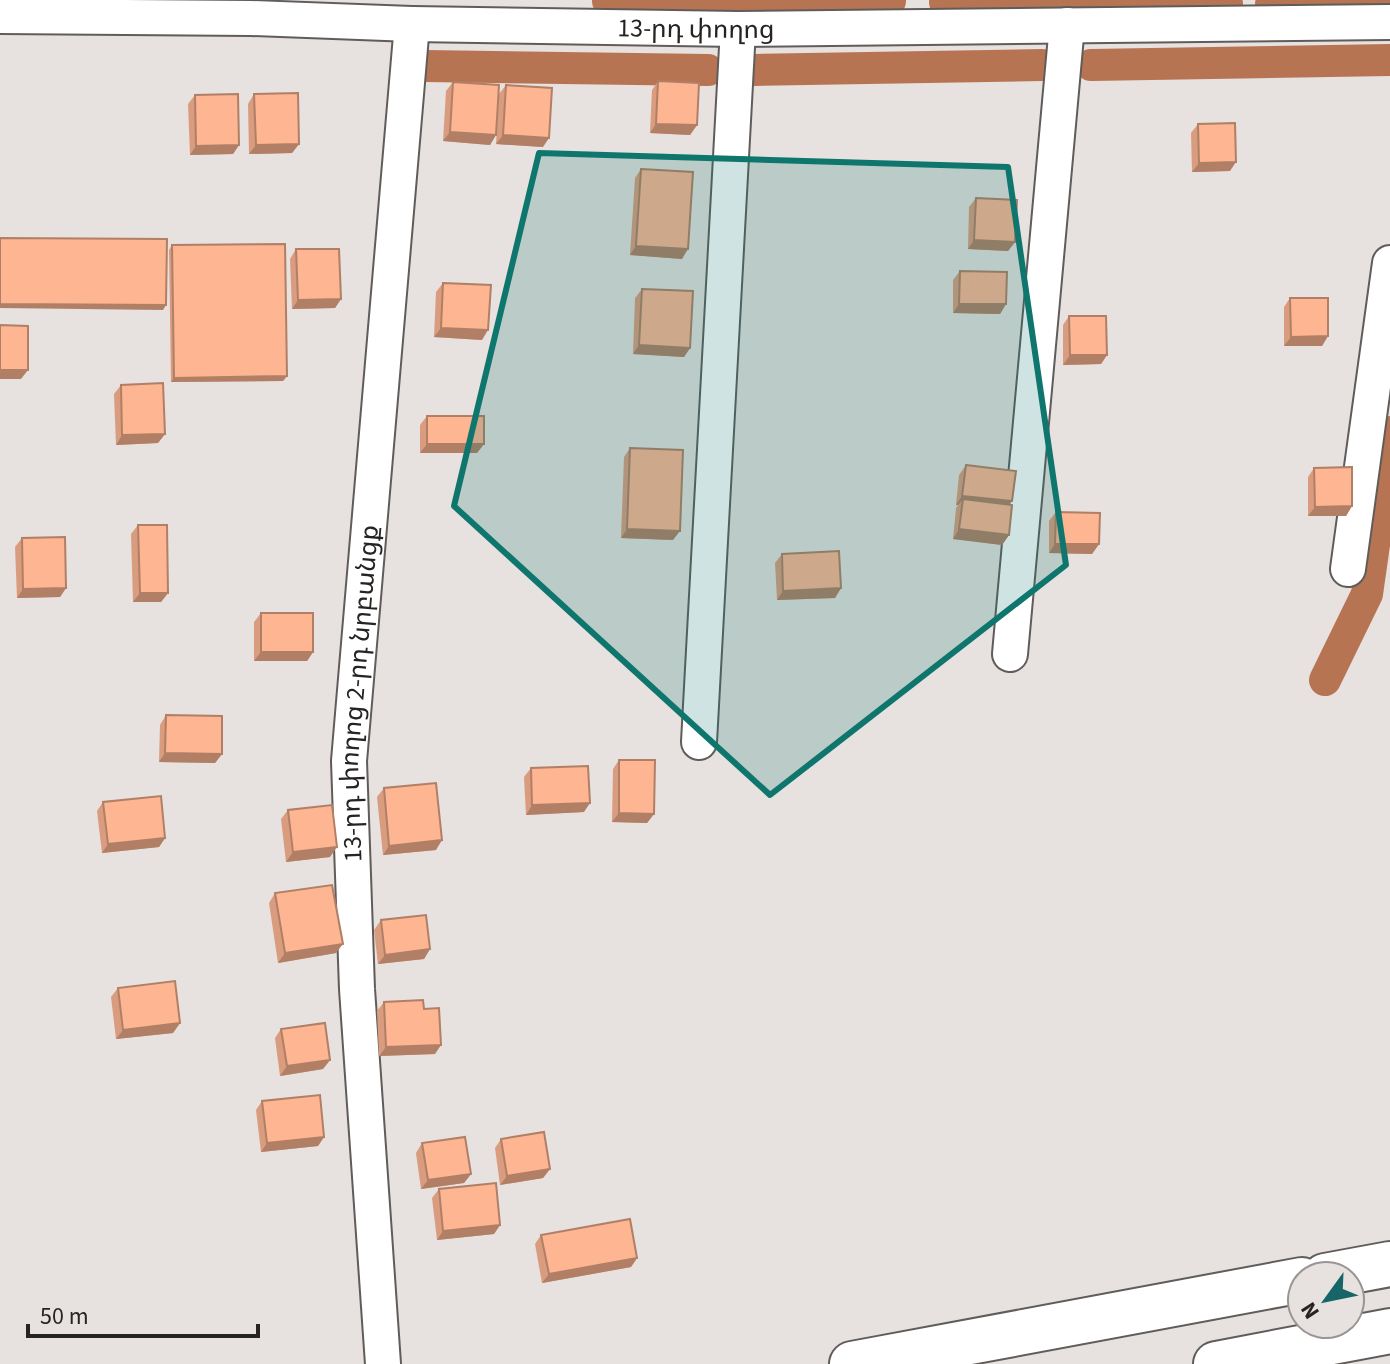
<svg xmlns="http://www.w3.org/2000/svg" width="1390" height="1364" viewBox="0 0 1390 1364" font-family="'Source Sans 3','Noto Sans Armenian',sans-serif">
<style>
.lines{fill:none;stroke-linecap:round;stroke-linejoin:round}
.canal{stroke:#b77453;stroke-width:32}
.minor-casing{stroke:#605c5a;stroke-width:38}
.highway-casing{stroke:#605c5a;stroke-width:48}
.minor{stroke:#fff;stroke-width:34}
.highway{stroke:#fff;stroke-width:44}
.wall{fill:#da9c7e}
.shaded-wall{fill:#b17f66}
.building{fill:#fdb592;stroke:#b17f66;stroke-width:2}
.marked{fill:#0f766e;fill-opacity:0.2;stroke:#0f766e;stroke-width:6;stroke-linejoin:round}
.labels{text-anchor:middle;stroke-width:7;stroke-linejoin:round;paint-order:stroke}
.street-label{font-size:26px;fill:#262423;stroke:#e7e1df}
</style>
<rect width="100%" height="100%" fill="#e7e1df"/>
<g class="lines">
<!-- canal -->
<g class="canal">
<path d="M 608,1 L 890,1"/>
<path d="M 945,2 L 1227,4"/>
<path d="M 1271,4 L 1390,4"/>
<path d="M 1091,65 L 1390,60"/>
<path d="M 425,66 L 708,70"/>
<path d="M 754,70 L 1042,65"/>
<path d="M 1325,680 L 1367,594 L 1390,432"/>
</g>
<defs>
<g id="minor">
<path id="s1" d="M 0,16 L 251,18 L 412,24 L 738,29 L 1390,22"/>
<path d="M 1348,569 L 1390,263"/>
<path d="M 1010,654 L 1067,25"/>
<path d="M 699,742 L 738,29"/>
<path id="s2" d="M 383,1364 L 357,989 L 349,761 L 412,24"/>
</g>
<g id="highway">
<path d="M 1325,1276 L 1390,1264"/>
<path d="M 852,1364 L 1302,1280"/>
<path d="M 1216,1364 L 1390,1331"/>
</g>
</defs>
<!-- minor casing -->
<use href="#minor" class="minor-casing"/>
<!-- highway casing -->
<use href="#highway" class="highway-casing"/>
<!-- minor -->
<use href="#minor" class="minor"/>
<!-- highway -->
<use href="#highway" class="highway"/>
</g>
<!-- wall -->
<g class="wall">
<path d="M 658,81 L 697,125 L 690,135 L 650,133 L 652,90 Z"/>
<path d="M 453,82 L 496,135 L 490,145 L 443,141 L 446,91 Z"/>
<path d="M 506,85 L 543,147 L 496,144 L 499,94 Z"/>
<path d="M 254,94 L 299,144 L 292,153 L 249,154 L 248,104 Z"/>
<path d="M 195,95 L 239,145 L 233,154 L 190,155 L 188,104 Z"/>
<path d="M 1198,124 L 1230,171 L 1192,172 L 1191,133 Z"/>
<path d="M 641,169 L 682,259 L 630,255 L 635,178 Z"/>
<path d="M 976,198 L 1015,242 L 1008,251 L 968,249 L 969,207 Z"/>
<path d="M 172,245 L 287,376 L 283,381 L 171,382 L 169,250 Z"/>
<path d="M 296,249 L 341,299 L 335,308 L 292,309 L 290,259 Z"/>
<path d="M 960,271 L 1006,304 L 1000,314 L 953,313 L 953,280 Z"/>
<path d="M 443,283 L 482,340 L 434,337 L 436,292 Z"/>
<path d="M 642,289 L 690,348 L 684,357 L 633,354 L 635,298 Z"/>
<path d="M 1290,298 L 1328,336 L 1322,346 L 1284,346 L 1284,307 Z"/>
<path d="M 1069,316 L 1107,355 L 1101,364 L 1063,365 L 1063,325 Z"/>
<path d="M 121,385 L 165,434 L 158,443 L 116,445 L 114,394 Z"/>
<path d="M 427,416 L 484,444 L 477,453 L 420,453 L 420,425 Z"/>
<path d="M 630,448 L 673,540 L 621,538 L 624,457 Z"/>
<path d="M 966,465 L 1010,505 L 1009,535 L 1002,545 L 953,539 L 956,508 L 958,505 L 956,505 L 959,475 Z"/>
<path d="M 1314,468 L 1352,506 L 1346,516 L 1308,516 L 1308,477 Z"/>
<path d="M 1056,512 L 1099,544 L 1092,554 L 1049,553 L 1049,521 Z"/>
<path d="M 138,525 L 168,593 L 161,602 L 133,602 L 131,534 Z"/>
<path d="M 22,538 L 66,588 L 60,597 L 17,598 L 15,547 Z"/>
<path d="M 782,554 L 841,588 L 835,598 L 777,600 L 775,563 Z"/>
<path d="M 261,613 L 313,652 L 307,661 L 254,661 L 254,622 Z"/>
<path d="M 166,715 L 222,754 L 215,763 L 159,762 L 160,725 Z"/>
<path d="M 619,760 L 654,814 L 647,823 L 612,822 L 613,769 Z"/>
<path d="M 531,768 L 584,812 L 526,815 L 524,777 Z"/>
<path d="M 384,788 L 436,850 L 383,855 L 377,797 Z"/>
<path d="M 103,802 L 165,838 L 159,847 L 102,853 L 97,811 Z"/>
<path d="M 288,810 L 330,857 L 286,862 L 281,819 Z"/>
<path d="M 275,893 L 336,953 L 278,963 L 269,903 Z"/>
<path d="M 381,920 L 430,949 L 424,959 L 378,964 L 374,930 Z"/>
<path d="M 118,988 L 180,1023 L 173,1033 L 116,1039 L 111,997 Z"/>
<path d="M 384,1002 L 424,1009 L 435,1054 L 379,1056 L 377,1011 Z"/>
<path d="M 281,1029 L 330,1060 L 323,1069 L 280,1076 L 275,1038 Z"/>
<path d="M 262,1101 L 324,1137 L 318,1146 L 261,1152 L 256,1110 Z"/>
<path d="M 501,1139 L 550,1169 L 543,1178 L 500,1185 L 495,1148 Z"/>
<path d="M 422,1143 L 471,1174 L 464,1183 L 421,1189 L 416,1153 Z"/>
<path d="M 439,1189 L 500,1225 L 494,1234 L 437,1240 L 432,1198 Z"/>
<path d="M 541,1235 L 637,1258 L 631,1267 L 542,1283 L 535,1244 Z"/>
</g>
<!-- shaded-wall -->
<g class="shaded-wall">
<path d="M 656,124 L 697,125 L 690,135 L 650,133 Z"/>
<path d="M 450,132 L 496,135 L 490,145 L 443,141 Z"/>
<path d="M 503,135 L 549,138 L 543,147 L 496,144 Z"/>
<path d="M 299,144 L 292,153 L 249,154 L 256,145 Z"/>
<path d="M 239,145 L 233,154 L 190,155 L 196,146 Z"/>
<path d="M 1236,162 L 1230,171 L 1192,172 L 1199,163 Z"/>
<path d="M 974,240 L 1015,242 L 1008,251 L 968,249 Z"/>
<path d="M 636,246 L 688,249 L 682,259 L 630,255 Z"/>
<path d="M 341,299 L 335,308 L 292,309 L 298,300 Z"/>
<path d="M 0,304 L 166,305 L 163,310 L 0,308 Z"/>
<path d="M 959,304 L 1006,304 L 1000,314 L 953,313 Z"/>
<path d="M 441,328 L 488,330 L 482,340 L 434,337 Z"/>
<path d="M 1328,336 L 1322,346 L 1284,346 L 1291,337 Z"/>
<path d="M 639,345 L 690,348 L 684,357 L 633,354 Z"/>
<path d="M 1070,355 L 1107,355 L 1101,364 L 1063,365 Z"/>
<path d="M 0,370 L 28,370 L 21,379 L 0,379 Z"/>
<path d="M 287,376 L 283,381 L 171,382 L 174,378 Z"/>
<path d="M 165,434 L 158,443 L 116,445 L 122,435 Z"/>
<path d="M 427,444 L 484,444 L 477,453 L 420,453 Z"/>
<path d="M 962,496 L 1012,501 L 1006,511 L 963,499 L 958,505 L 956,505 Z"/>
<path d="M 1352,506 L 1346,516 L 1308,516 L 1315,507 Z"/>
<path d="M 627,529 L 680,531 L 673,540 L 621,538 Z"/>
<path d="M 959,529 L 1009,535 L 1002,545 L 953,539 Z"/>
<path d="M 1055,544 L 1099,544 L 1092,554 L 1049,553 Z"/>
<path d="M 66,588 L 60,597 L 17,598 L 23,589 Z"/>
<path d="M 841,588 L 835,598 L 777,600 L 783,591 Z"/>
<path d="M 140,593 L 168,593 L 161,602 L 133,602 Z"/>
<path d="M 261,652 L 313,652 L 307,661 L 254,661 Z"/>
<path d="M 165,753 L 222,754 L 215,763 L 159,762 Z"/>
<path d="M 590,803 L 584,812 L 526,815 L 532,805 Z"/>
<path d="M 619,813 L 654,814 L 647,823 L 612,822 Z"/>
<path d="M 165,838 L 159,847 L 102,853 L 108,844 Z"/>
<path d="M 442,840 L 436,850 L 383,855 L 389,846 Z"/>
<path d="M 337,847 L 330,857 L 286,862 L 293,852 Z"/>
<path d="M 343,944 L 336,953 L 278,963 L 285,953 Z"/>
<path d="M 430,949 L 424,959 L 378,964 L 385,955 Z"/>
<path d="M 180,1023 L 173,1033 L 116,1039 L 123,1030 Z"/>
<path d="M 441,1045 L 435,1054 L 379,1056 L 386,1047 Z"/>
<path d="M 330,1060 L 323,1069 L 280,1076 L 287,1066 Z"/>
<path d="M 324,1137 L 318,1146 L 261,1152 L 267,1143 Z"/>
<path d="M 550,1169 L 543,1178 L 500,1185 L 507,1176 Z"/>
<path d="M 471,1174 L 464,1183 L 421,1189 L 428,1180 Z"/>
<path d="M 500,1225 L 494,1234 L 437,1240 L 443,1231 Z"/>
<path d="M 637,1258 L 631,1267 L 542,1283 L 549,1274 Z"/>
</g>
<!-- building -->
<g class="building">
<path d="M 658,81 L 699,83 L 697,125 L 656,124 Z"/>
<path d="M 453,82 L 499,85 L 496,135 L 450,132 Z"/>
<path d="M 506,85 L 552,88 L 549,138 L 503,135 Z"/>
<path d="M 298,93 L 299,144 L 256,145 L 254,94 Z"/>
<path d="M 238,94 L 239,145 L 196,146 L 195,95 Z"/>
<path d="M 1235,123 L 1236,162 L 1199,163 L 1198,124 Z"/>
<path d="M 641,169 L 693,172 L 688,249 L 636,246 Z"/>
<path d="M 976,198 L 1017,200 L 1015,242 L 974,240 Z"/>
<path d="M 0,238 L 167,239 L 166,305 L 0,304 Z"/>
<path d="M 285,244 L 287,376 L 174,378 L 172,245 Z"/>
<path d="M 296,249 L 339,249 L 341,299 L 298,300 Z"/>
<path d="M 960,271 L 1007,272 L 1006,304 L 959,304 Z"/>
<path d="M 443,283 L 491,285 L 488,330 L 441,328 Z"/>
<path d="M 642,289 L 693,291 L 690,348 L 639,345 Z"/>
<path d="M 1290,298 L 1328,298 L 1328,336 L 1291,337 Z"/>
<path d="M 1069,316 L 1106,316 L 1107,355 L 1070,355 Z"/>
<path d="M 0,325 L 28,326 L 28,370 L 0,370 Z"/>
<path d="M 163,383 L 165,434 L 122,435 L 121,385 Z"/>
<rect x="427" y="416" width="57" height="28"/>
<path d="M 630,448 L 683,450 L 680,531 L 627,529 Z"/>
<path d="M 966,465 L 1016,471 L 1012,501 L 962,496 Z"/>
<path d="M 1352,467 L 1352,506 L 1315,507 L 1314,468 Z"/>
<path d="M 963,499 L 1012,505 L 1009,535 L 959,529 Z"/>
<path d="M 1056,512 L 1100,513 L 1099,544 L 1055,544 Z"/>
<path d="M 138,525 L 167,525 L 168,593 L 140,593 Z"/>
<path d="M 65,537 L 66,588 L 23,589 L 22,538 Z"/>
<path d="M 839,551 L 841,588 L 783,591 L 782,554 Z"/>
<rect x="261" y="613" width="52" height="39"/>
<path d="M 166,715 L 222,716 L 222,754 L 165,753 Z"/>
<path d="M 619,760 L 655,760 L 654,814 L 619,813 Z"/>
<path d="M 588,766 L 590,803 L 532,805 L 531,768 Z"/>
<path d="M 436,783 L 442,840 L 389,846 L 384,788 Z"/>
<path d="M 161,796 L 165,838 L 108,844 L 103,802 Z"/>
<path d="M 332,805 L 337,847 L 293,852 L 288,810 Z"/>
<path d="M 332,885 L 343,944 L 285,953 L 275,893 Z"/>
<path d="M 426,915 L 430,949 L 385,955 L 381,920 Z"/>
<path d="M 175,981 L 180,1023 L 123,1030 L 118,988 Z"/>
<path d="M 423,1000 L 424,1009 L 439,1008 L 441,1045 L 386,1047 L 384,1002 Z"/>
<path d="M 325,1023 L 330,1060 L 287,1066 L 281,1029 Z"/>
<path d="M 320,1095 L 324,1137 L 267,1143 L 262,1101 Z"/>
<path d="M 544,1132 L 550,1169 L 507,1176 L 501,1139 Z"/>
<path d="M 465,1137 L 471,1174 L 428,1180 L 422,1143 Z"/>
<path d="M 496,1183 L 500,1225 L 443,1231 L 439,1189 Z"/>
<path d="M 630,1219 L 637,1258 L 549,1274 L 541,1235 Z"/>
</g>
<!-- marked area -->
<path class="marked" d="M 539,153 L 1008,167 L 1066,565 L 770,795 L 454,506 Z"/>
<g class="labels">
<!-- street labels -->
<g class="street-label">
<text dy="9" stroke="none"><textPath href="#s1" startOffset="696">13-րդ փողոց</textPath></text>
<text dy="9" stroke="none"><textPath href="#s2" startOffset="672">13-րդ փողոց 2-րդ նրբանցք</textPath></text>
</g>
</g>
<!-- north arrow -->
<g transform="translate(1326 1300) rotate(237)"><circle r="38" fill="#e7e1df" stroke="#9a9594" stroke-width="2"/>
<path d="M0-6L14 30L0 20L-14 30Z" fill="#176667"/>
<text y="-12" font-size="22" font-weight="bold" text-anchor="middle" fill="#262423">N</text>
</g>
<!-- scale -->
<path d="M28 1324v12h230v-12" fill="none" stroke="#262423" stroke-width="4"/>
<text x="40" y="1324" font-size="24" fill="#262423" stroke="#e7e1df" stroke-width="6" paint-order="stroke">50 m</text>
</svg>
